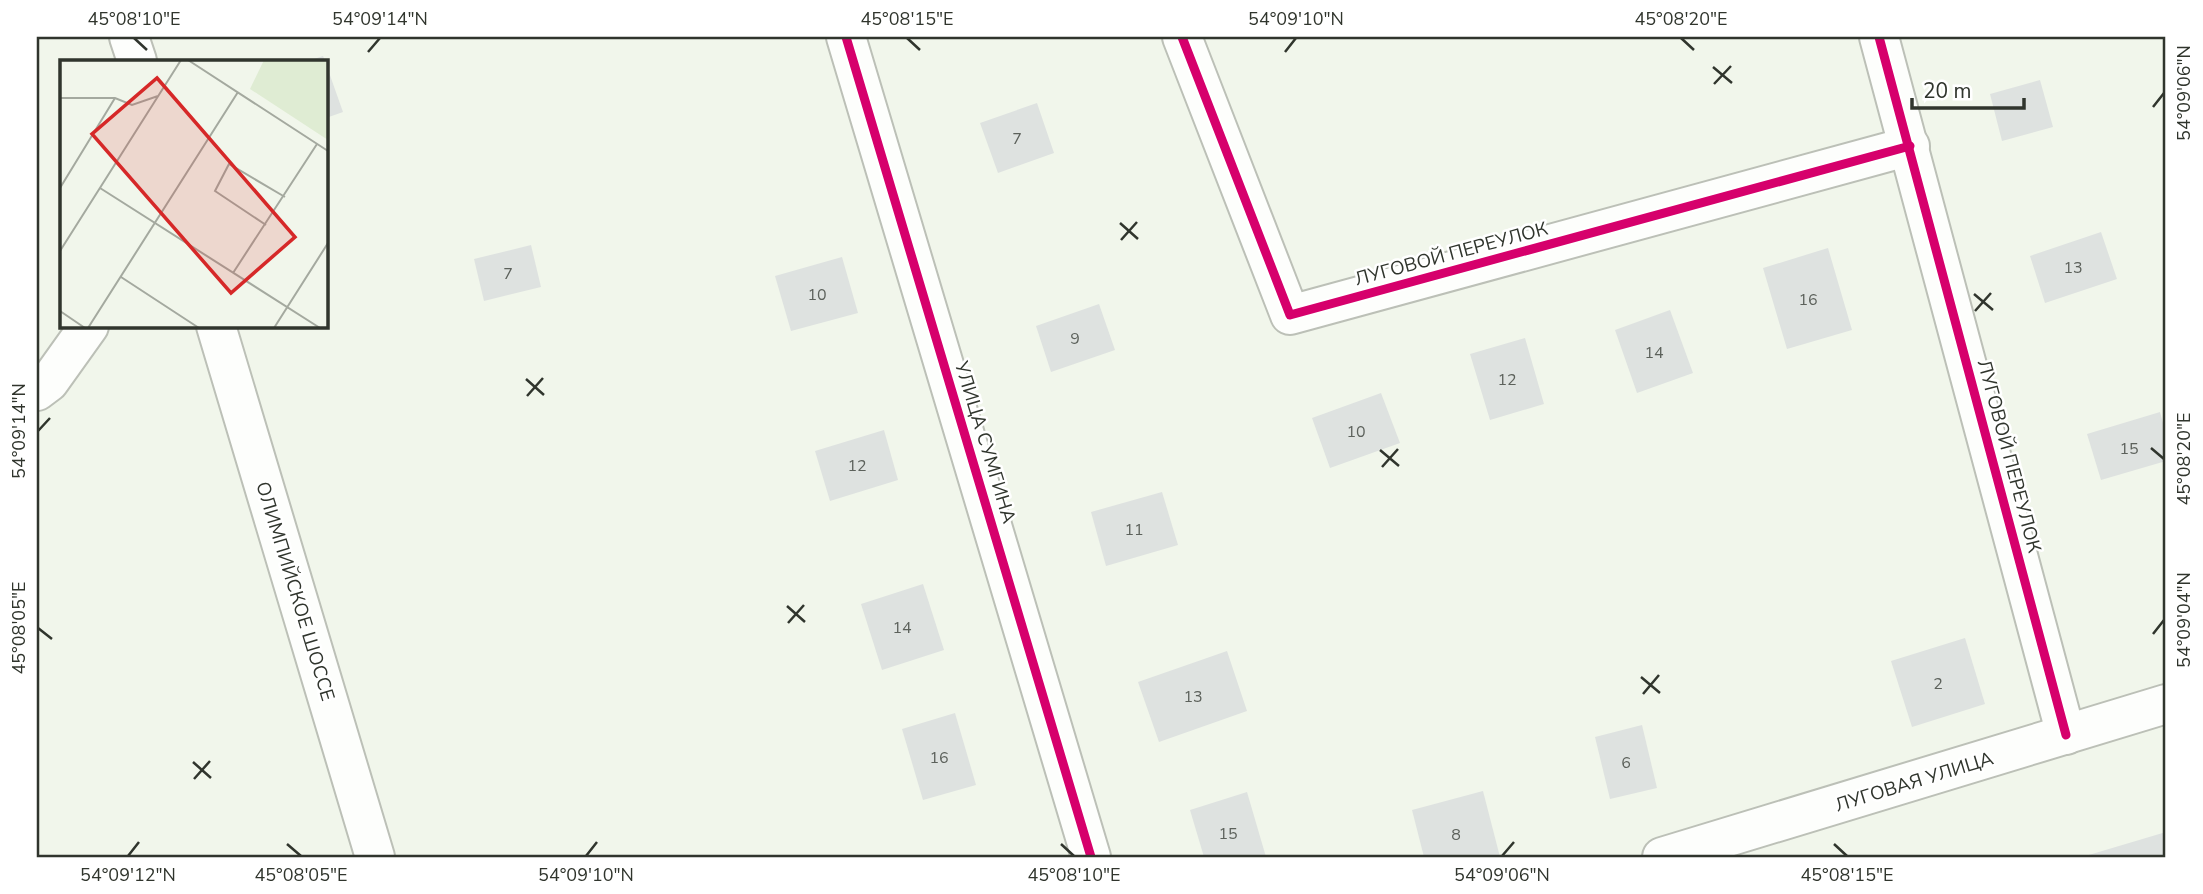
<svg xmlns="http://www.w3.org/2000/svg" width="2203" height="894" viewBox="0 0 2203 894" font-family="'Nunito Sans',sans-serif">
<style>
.building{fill:#dee2e0}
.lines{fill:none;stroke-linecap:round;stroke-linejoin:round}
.minor-casing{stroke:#bcc0b7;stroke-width:42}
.minor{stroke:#fdfefc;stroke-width:38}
.cycleway-casing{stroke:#fff;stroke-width:13}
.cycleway{stroke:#d6006c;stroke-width:9}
.ticks{fill:none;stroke:#30352d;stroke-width:2.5}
.labels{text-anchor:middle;stroke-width:5;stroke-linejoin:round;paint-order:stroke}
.number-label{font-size:16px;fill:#5c615b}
.street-label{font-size:19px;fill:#30352d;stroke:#fff}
.inset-road{fill:none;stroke:#a4a99f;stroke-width:2}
.view{fill:#d62828;fill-opacity:0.15;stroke:#d62828;stroke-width:3.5}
.inset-edge{fill:none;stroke:#30352d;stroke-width:3.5}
.neatline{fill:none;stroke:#30352d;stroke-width:2.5}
.ticks-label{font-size:18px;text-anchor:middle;fill:#30352d}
</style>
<rect width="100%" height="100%" fill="#f1f6eb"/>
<!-- building -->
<g class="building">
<path d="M 323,56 L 325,61 L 308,61 Z"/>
<path d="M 326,64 L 343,112 L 326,118 Z"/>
<path d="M 2040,80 L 2053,127 L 2002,141 L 1990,94 Z"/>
<path d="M 1037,103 L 1054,153 L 998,173 L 980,123 Z"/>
<path d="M 2101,232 L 2117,279 L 2045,303 L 2030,256 Z"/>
<path d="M 531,245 L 541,287 L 484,301 L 474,259 Z"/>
<path d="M 1828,248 L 1852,330 L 1787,349 L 1763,268 Z"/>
<path d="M 842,257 L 858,313 L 791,331 L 775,276 Z"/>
<path d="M 1099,304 L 1115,350 L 1051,372 L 1036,326 Z"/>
<path d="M 1670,310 L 1693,373 L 1637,393 L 1615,330 Z"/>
<path d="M 1525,338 L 1544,404 L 1490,420 L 1470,354 Z"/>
<path d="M 1381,393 L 1400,443 L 1330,468 L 1312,418 Z"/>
<path d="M 2160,412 L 2166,434 L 2166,461 L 2101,480 L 2087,434 Z"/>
<path d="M 884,430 L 898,480 L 830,501 L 815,451 Z"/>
<path d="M 1162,492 L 1178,545 L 1106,566 L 1091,512 Z"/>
<path d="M 923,584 L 944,650 L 882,670 L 861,604 Z"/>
<path d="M 1965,638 L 1985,704 L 1912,727 L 1891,661 Z"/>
<path d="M 1227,651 L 1247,711 L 1159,742 L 1138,682 Z"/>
<path d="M 955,713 L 976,785 L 923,800 L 902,729 Z"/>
<path d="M 1642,725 L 1657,788 L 1610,799 L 1595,737 Z"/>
<path d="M 1483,791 L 1500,857 L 1424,857 L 1412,810 Z"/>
<path d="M 1247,792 L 1266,857 L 1204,857 L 1190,810 Z"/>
<path d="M 2166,832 L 2166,857 L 2082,857 Z"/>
</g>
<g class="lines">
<defs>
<g id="minor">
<path d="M 129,37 L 137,61"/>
<path d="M 846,37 L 1091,857"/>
<path d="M 1182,37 L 1290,315 L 1910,146"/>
<path d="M 1879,37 L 2066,735"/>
<path d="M 216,326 L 375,857"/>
<path d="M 37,391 L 49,382 L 89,326"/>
<path d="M 1662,857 L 2166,704"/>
</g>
</defs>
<!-- minor casing -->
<use href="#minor" class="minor-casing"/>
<!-- minor -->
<use href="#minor" class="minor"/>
<defs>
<g id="cycleway">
<path d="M 846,37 L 1091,857"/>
<path d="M 1182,37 L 1290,315 L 1910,146"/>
<path d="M 1879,37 L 2066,735"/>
</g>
</defs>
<!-- cycleway casing -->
<use href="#cycleway" class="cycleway-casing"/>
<!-- cycleway -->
<use href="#cycleway" class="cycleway"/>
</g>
<!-- ticks -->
<path class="ticks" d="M 134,38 L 147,50M 907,38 L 920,50M 1681,38 L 1694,50M 368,52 L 380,38M 1285,52 L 1296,38M 1713,67 L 1732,83M 1714,84 L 1731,66M 2153,107 L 2164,93M 1120,223 L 1138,239M 1121,240 L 1137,222M 1974,294 L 1993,310M 1975,311 L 1991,293M 526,379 L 544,395M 527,396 L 543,378M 38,431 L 50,418M 2151,448 L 2164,459M 1380,450 L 1399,466M 1382,467 L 1398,449M 787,606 L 805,622M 788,623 L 804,605M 38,628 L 52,639M 2153,634 L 2164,620M 1641,677 L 1660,693M 1643,694 L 1659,675M 193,762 L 211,778M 194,779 L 210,761M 287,844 L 301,856M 1061,844 L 1074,856M 1834,844 L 1847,856M 128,856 L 139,842M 586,856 L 597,842M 1502,856 L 1514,842"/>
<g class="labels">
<!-- number labels -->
<g class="number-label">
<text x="1017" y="144">7</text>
<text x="2073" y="273">13</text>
<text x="508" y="279">7</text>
<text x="817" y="300">10</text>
<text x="1808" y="305">16</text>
<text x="1075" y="344">9</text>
<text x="1654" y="358">14</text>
<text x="1507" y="385">12</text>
<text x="1356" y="437">10</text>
<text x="2129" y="454">15</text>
<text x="857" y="471">12</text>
<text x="1134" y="535">11</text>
<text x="902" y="633">14</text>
<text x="1938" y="689">2</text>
<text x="1193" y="702">13</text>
<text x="939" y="763">16</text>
<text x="1626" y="768">6</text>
<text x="1228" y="839">15</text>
<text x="1456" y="840">8</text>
</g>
<!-- street labels -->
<g class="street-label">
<text transform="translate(1451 253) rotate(-15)" y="7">ЛУГОВОЙ ПЕРЕУЛОК</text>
<text transform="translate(986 442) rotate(73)" y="7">УЛИЦА СУМГИНА</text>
<text transform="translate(2010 456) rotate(75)" y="7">ЛУГОВОЙ ПЕРЕУЛОК</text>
<text transform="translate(296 591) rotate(73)" y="7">ОЛИМПИЙСКОЕ ШОССЕ</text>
<text transform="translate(1914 781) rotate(-17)" y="7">ЛУГОВАЯ УЛИЦА</text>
</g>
</g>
<!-- overview -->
<g transform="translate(60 60)">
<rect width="268" height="268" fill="#f1f6eb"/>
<path d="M 204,0 L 268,0 L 268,80 L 190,29 Z" fill="#dfecd3"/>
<path class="inset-road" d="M 128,0 L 268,91M 0,38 L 55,38 L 72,45 L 98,36M 0,128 L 55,38M 40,128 L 260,268M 206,165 L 155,131 L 169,104 L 225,137M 0,191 L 121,0M 173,213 L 257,84M 61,217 L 139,268M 0,251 L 25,268M 28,268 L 178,32M 214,268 L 268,183"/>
<path class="view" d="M 97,18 L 235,177 L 171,233 L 32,74 Z"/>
<rect width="268" height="268" class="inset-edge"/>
</g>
<!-- border -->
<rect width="2203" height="894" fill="none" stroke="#ffffff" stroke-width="77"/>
<!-- scale -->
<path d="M1912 98v10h112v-10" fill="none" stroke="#30352d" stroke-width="3.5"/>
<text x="1923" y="98" font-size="21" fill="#30352d" stroke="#ffffff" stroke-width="5" paint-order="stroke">20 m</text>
<rect x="38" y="38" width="2126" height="818" class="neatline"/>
<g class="ticks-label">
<text x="134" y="25">45°08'10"E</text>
<text x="380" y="25">54°09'14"N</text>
<text x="907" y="25">45°08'15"E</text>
<text x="1296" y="25">54°09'10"N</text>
<text x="1681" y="25">45°08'20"E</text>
<text transform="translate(2184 93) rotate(-90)" y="6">54°09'06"N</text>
<text transform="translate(19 431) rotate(-90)" y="6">54°09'14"N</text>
<text transform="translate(2184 459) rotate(-90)" y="6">45°08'20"E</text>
<text transform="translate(2184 620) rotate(-90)" y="6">54°09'04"N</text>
<text transform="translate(19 628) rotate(-90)" y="6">45°08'05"E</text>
<text x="128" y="881">54°09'12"N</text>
<text x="301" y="881">45°08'05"E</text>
<text x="586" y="881">54°09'10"N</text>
<text x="1074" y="881">45°08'10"E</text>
<text x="1502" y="881">54°09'06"N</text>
<text x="1847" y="881">45°08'15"E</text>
</g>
</svg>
